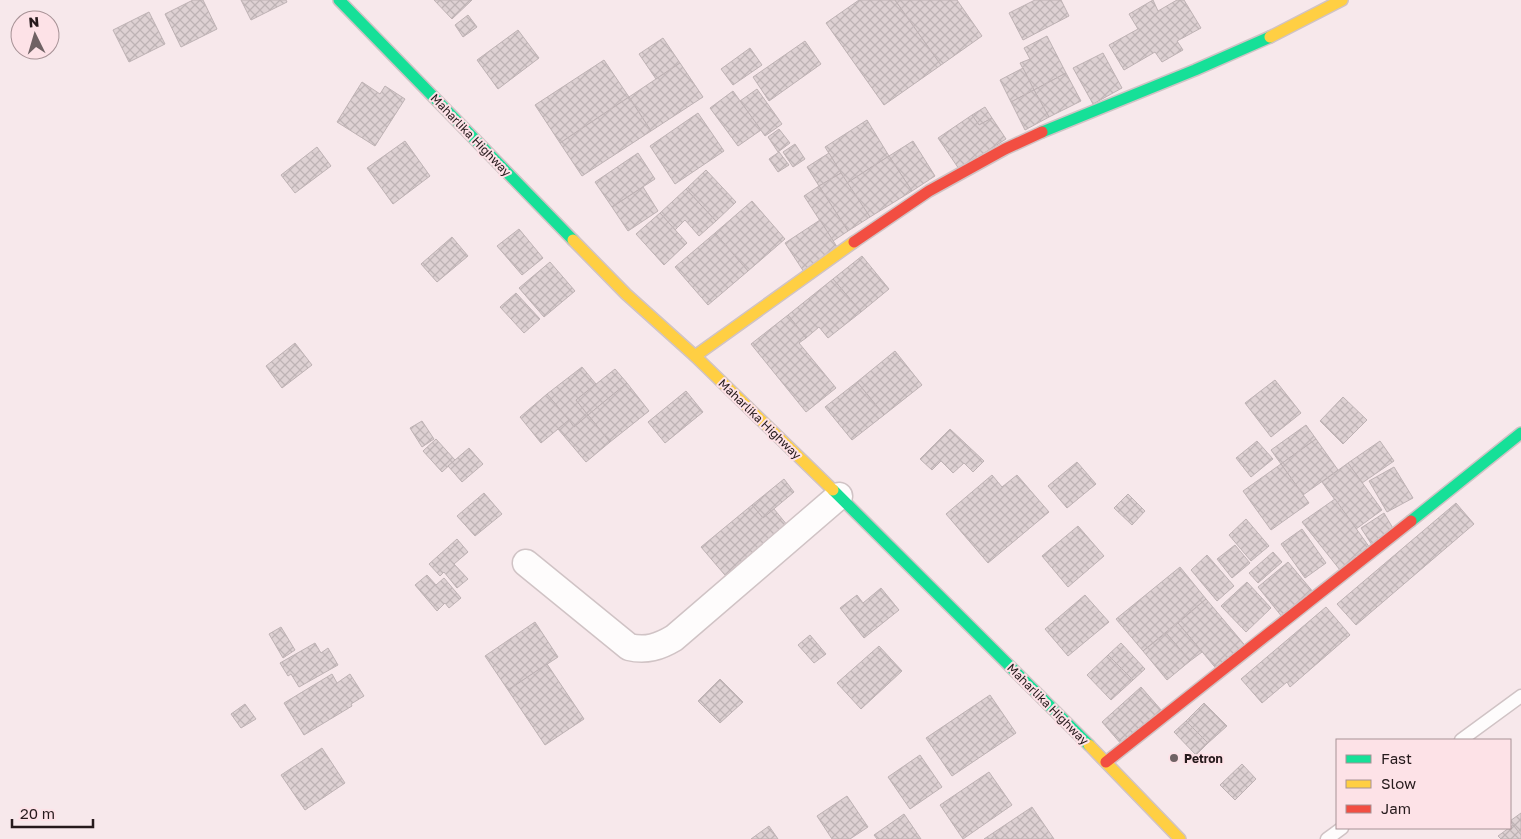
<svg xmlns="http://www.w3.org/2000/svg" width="1521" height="839" font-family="'Golos Text',sans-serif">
	<defs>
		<pattern id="building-cross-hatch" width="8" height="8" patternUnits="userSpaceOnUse" patternTransform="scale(1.25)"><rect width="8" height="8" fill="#ded1d3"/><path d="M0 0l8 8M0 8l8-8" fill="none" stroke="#beb3b5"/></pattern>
	</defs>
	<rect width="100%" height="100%" fill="#f7e8eb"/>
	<g fill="url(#building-cross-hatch)" stroke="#beb2b4">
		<polygon points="193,0 203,0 217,29 181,47 165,14"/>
		<polygon points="241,0 286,0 287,2 251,20"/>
		<polygon points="434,0 472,0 452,19"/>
		<polygon points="859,0 895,0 941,65 884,105 826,23"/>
		<polygon points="895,0 957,0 982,36 941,65"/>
		<polygon points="1035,0 1061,0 1069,16 1023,40 1009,13"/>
		<polygon points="1153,0 1158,11 1177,0 1184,0 1201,28 1177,41 1183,50 1162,62 1155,52 1124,70 1109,45 1138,29 1129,14"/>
		<polygon points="149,12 165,44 129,62 113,30"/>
		<polygon points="468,15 477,27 463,37 455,25"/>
		<polygon points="518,30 539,58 498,89 477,60"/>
		<polygon points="1047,36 1066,73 1034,90 1020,63 1030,59 1024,48"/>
		<polygon points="663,38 680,63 656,79 639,54"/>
		<polygon points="805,41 821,64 769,101 753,77"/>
		<polygon points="750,48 762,65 733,85 721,69"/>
		<polygon points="1103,53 1122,88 1093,104 1073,68"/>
		<polygon points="604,60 629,97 560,143 535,105"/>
		<polygon points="680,63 703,97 651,131 629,97"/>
		<polygon points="1023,68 1034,90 1011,102 1000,80"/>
		<polygon points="1066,73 1081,101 1049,117 1034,90"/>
		<polygon points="362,82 380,94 385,86 405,99 375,146 337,122"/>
		<polygon points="757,89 782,124 765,136 740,101"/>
		<polygon points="1034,90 1049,117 1025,130 1011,102"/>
		<polygon points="733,91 761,130 738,146 710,108"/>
		<polygon points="629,97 651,131 582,176 560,143"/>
		<polygon points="985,107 992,118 979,125 972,115"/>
		<polygon points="698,113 724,151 675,184 650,146"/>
		<polygon points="972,115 979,125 992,118 1006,139 959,169 938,138"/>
		<polygon points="867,120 889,156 847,183 825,147"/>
		<polygon points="779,129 790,143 778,152 768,137"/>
		<polygon points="405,141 430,176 393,204 367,168"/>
		<polygon points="913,141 935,176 912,191 889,156"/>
		<polygon points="795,144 805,159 793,167 783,152"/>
		<polygon points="317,147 331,166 295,193 281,175"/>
		<polygon points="779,152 789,165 778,172 769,159"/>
		<polygon points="638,153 655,179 612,207 595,182"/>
		<polygon points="829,153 841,173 819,186 807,167"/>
		<polygon points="889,156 912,191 870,217 847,183"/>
		<polygon points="706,170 736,202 716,221 686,189"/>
		<polygon points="841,173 870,217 848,231 819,186"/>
		<polygon points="819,186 848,231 833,241 804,196"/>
		<polygon points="643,187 658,211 628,231 612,207"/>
		<polygon points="686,189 716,221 699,236 685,220 675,230 660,213"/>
		<polygon points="752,201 785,239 748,271 715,233"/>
		<polygon points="660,213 687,243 664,265 636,234"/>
		<polygon points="820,220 839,250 804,272 785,243"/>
		<polygon points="519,229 543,258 522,275 497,246"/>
		<polygon points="715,233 748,271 708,305 675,267"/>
		<polygon points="452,237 468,256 437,282 421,264"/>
		<polygon points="862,256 889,289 861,312 833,279"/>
		<polygon points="550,262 575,291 544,317 519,288"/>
		<polygon points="833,279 861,312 828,338 819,327 806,338 788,315"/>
		<polygon points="516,293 540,319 524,333 500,307"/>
		<polygon points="788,315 806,338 799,343 836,388 806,412 751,344"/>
		<polygon points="295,343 312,365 282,388 266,366"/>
		<polygon points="895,351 922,385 884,415 857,382"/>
		<polygon points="582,367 596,384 576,400 588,415 574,427 547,394"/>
		<polygon points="615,369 627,383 588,415 576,400"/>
		<polygon points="1275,380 1301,413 1271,437 1245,403"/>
		<polygon points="857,382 884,415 852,440 825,407"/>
		<polygon points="627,383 649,411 610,442 588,415"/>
		<polygon points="686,391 703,412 665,443 648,422"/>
		<polygon points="547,394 569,420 541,443 520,417"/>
		<polygon points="1343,397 1367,420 1343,444 1320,421"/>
		<polygon points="588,415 610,442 586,462 558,429 569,420 574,427"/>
		<polygon points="422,421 434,439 422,447 410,428"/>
		<polygon points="1306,425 1316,439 1281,464 1271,450"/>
		<polygon points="950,429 984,461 973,472 964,463 953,473 941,461 932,470 920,459"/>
		<polygon points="436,439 455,460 442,472 423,451"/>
		<polygon points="1316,439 1338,470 1303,495 1281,464"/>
		<polygon points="1257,441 1273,459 1251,477 1236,458"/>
		<polygon points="1380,441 1394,461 1362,483 1348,463"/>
		<polygon points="469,448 483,464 462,482 448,466"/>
		<polygon points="1077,462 1096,484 1067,508 1048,486"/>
		<polygon points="1348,463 1382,510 1356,529 1322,482"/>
		<polygon points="1281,464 1309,503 1271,530 1243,491"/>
		<polygon points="1394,467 1413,498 1387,512 1369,481"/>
		<polygon points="992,475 1002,487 1017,475 1049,512 988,563 946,514"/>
		<polygon points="784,479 794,492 763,518 752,505"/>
		<polygon points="484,493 502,514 475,536 457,516"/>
		<polygon points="1128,494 1145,511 1132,525 1114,508"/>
		<polygon points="1335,499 1370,548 1340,570 1302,522"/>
		<polygon points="1456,503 1474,524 1356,625 1337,604"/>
		<polygon points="752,505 763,518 774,509 792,531 730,581 701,547"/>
		<polygon points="1384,513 1394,530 1372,545 1361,528"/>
		<polygon points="1246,519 1269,546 1251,561 1229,535"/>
		<polygon points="1078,526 1104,556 1068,587 1042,556"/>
		<polygon points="1302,529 1326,563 1305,578 1281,544"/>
		<polygon points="457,539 468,552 454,564 468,579 457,588 444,572 440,576 429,564"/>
		<polygon points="1235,545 1250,563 1232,578 1217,559"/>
		<polygon points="1273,552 1282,562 1258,583 1249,573"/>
		<polygon points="1207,555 1234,586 1217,601 1191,570"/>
		<polygon points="1288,562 1314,593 1283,618 1258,587"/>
		<polygon points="1180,567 1206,599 1143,651 1116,619"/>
		<polygon points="427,575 436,585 444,578 461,598 449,608 445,603 437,611 415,585"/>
		<polygon points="1247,582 1271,608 1246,632 1221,606"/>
		<polygon points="881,588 899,610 864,638 840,608 857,595 863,603"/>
		<polygon points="1085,595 1109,622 1068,656 1045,629"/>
		<polygon points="1206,599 1248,649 1219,672 1178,623"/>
		<polygon points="1326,607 1350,635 1290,687 1287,682 1262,703 1241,679"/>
		<polygon points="535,622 558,657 508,690 485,656"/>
		<polygon points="1178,623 1202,652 1190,661 1166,633"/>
		<polygon points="281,627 295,650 283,658 269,634"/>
		<polygon points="1166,633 1190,661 1167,680 1143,651"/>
		<polygon points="810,635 826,654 814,663 798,645"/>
		<polygon points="315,643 321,653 328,648 338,665 299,687 291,674 288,676 280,663"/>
		<polygon points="1121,643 1145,669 1133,680 1108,655"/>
		<polygon points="879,646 902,671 861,709 837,683"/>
		<polygon points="1108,655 1133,680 1111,700 1087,675"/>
		<polygon points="547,664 584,719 545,745 508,690"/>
		<polygon points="332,674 337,683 350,674 364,696 351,704 352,706 304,735 284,703"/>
		<polygon points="720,679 743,702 720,723 698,701"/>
		<polygon points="1141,687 1162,711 1122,745 1102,722"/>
		<polygon points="990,695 1016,733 952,776 926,738"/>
		<polygon points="1204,703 1227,726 1208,743 1186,721"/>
		<polygon points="245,704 256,719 241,728 231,714"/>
		<polygon points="1186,721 1208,743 1196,755 1174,732"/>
		<polygon points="322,748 345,783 305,810 281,775"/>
		<polygon points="920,755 942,787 910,809 888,777"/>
		<polygon points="1242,764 1256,779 1235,800 1220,785"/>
		<polygon points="989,772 1012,805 963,839 940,805"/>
		<polygon points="847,796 868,827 850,839 832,839 817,816"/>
		<polygon points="1032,807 1054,839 997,839 993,833"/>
		<polygon points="1521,813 1521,835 1510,821"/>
		<polygon points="904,814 921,839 877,839 874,835"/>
		<polygon points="1513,825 1521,835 1521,839 1501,839 1498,836"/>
		<polygon points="769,826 778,839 751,839"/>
		<polygon points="993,833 997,839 984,839"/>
	</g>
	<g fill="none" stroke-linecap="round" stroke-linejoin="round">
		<defs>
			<g id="lane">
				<polyline points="1461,740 1521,696"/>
				<polyline points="1327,839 1342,828"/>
			</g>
			<path id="street" d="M 526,563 L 629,647 C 646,651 659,647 674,638 L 839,496"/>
			<g id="fast">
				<polyline points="339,0 573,240"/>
				<polyline points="1042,132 1195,70 1270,37"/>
				<polyline points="833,490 1089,745"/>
				<polyline points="1411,521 1521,433"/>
			</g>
			<g id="slow">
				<polyline points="1270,37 1342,0"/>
				<polyline points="573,240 626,294 695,356 833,490"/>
				<polyline points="695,356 854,242"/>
				<polyline points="1089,745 1180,839"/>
			</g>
			<g id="jam">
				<polyline points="854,242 929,191 1005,149 1042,132"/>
				<polyline points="1106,762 1411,521"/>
			</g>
		</defs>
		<use href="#lane" stroke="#d0c3c5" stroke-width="15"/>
		<use href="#street" stroke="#d0c3c5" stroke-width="29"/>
		<use href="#fast" stroke="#d0c3c5" stroke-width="14"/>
		<use href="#slow" stroke="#d0c3c5" stroke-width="14"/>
		<use href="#jam" stroke="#d0c3c5" stroke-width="14"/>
		<use href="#lane" stroke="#fefcfc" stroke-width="12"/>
		<use href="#street" stroke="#fefcfc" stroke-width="26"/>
		<use href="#fast" stroke="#16e098" stroke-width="11"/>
		<use href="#slow" stroke="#ffcf43" stroke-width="11"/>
		<use href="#jam" stroke="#f24e42" stroke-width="11"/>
	</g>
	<circle fill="#6f6264" stroke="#fde2e7" stroke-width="2" cx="1174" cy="758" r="5"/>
	<g text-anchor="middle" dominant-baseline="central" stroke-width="4" stroke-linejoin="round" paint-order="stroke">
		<g font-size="12" fill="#261a1c" stroke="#fde2e7">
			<text transform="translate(471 135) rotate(46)">Maharlika Highway</text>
			<text transform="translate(760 419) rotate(44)">Maharlika Highway</text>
			<text transform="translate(1048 704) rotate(45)">Maharlika Highway</text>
		</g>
		<g font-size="12" font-weight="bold" fill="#261a1c" stroke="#fde2e7" text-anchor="start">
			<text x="1184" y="758">Petron</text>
		</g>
	</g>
	<rect x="1336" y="739" width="175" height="90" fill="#fde2e7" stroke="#a79296"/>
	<rect x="1346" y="755" width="25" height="8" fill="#16e098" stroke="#a79296"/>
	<text x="1381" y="764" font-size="15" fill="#261a1c">Fast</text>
	<rect x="1346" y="780" width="25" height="8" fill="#ffcf43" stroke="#a79296"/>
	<text x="1381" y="789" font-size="15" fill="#261a1c">Slow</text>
	<rect x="1346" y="805" width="25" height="8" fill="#f24e42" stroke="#a79296"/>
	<text x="1381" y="814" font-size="15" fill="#261a1c">Jam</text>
	<g transform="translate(35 35) rotate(355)"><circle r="24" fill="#fde2e7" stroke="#a79296"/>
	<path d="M0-4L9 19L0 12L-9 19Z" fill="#6f6264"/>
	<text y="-8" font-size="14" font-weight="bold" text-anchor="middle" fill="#261a1c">N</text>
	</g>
	<path d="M12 819v8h81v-8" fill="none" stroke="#261a1c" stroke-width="2.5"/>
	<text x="20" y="819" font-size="15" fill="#261a1c" stroke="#fde2e7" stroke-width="4" paint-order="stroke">20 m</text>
</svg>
